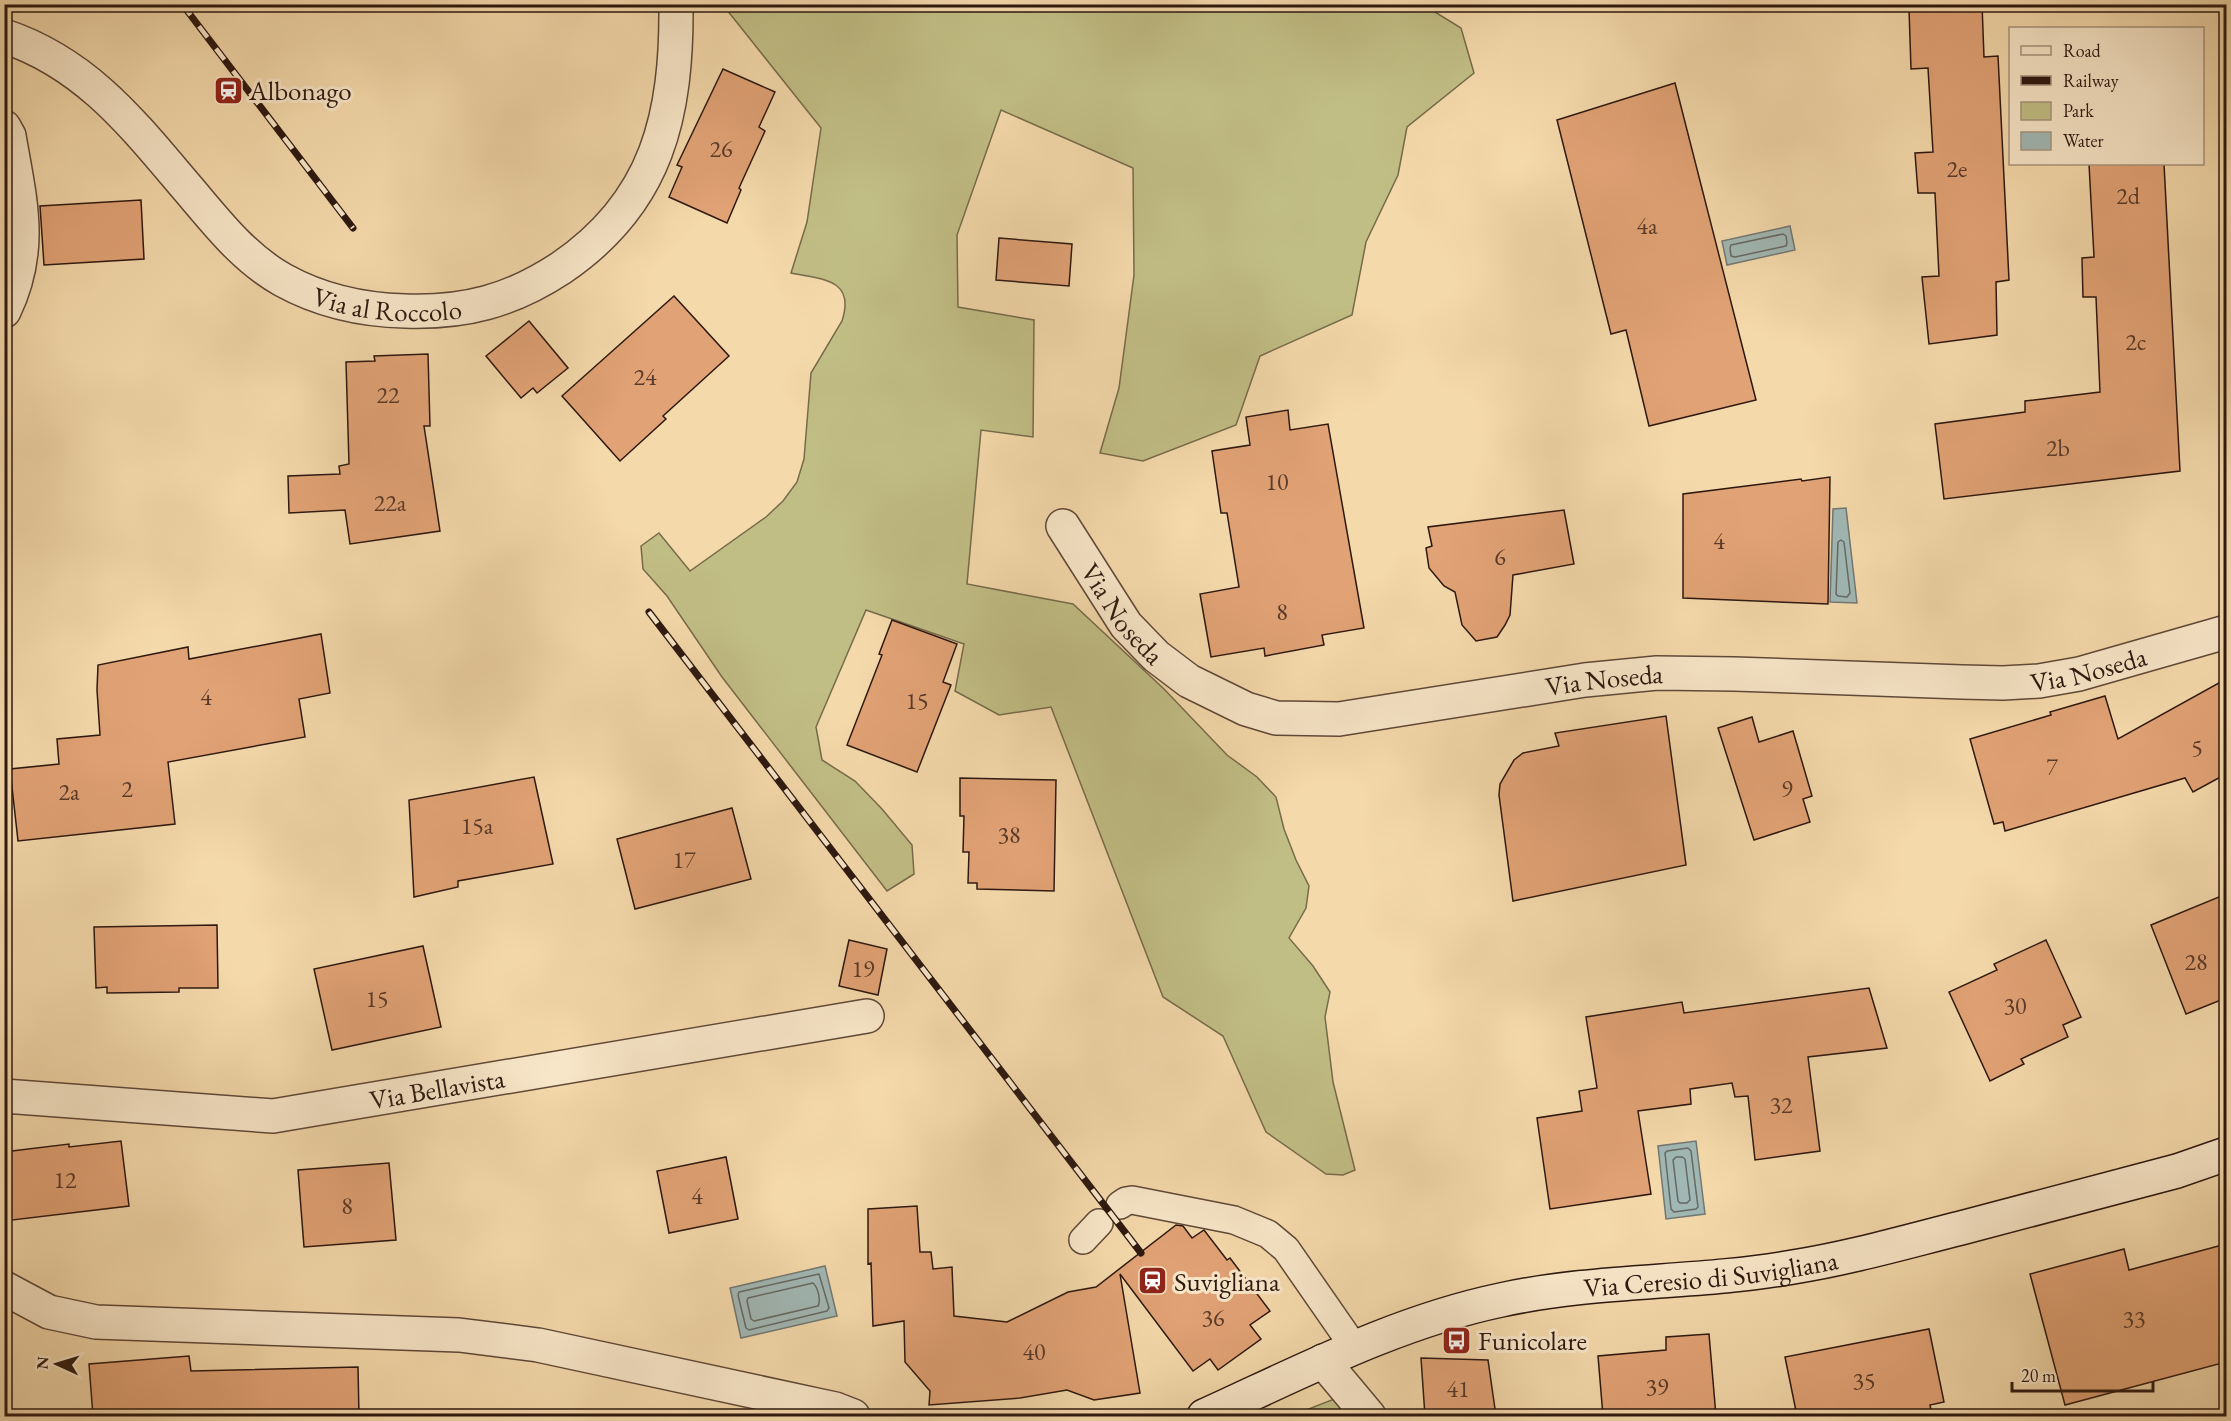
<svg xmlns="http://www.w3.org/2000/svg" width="2231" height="1421" font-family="'EB Garamond',serif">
	<rect width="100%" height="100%" fill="#f4d9ab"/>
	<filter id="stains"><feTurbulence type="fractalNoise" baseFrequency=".00333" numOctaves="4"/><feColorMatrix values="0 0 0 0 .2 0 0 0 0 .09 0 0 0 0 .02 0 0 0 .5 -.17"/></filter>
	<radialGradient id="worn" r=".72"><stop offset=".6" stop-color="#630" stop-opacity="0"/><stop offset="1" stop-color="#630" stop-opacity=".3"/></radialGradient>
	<g fill="#c1be85" stroke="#776b4a" stroke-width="1.5">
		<path d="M 1422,4 L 1461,28 L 1474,73 L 1407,127 L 1398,175 L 1366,242 L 1352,315 L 1260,356 L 1236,425 L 1143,461 L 1100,453 L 1119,388 L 1134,275 L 1133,168 L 1001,110 L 957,235 L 958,307 L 1034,320 L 1033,437 L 981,430 L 967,584 L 1073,604 L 1164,689 L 1227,755 L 1257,777 L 1276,797 L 1284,829 L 1296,860 L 1309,886 L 1306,908 L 1289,938 L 1313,966 L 1330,992 L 1325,1017 L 1333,1082 L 1355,1170 L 1343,1175 L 1326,1174 L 1266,1132 L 1223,1036 L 1163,997 L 1051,707 L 999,715 L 955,691 L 964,644 L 866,610 L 816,727 L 822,760 L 855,781 L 882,809 L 912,845 L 914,874 L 887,891 L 722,677 L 667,596 L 643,569 L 641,546 L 659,533 L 690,571 L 766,517 L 783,501 L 797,482 L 804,459 L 811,373 L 842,321 C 856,278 820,279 791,273 L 807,222 L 821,128 L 723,5 Z"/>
		<polygon points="1334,1399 1352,1416 1291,1416"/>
	</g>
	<g fill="#a0b7b4" stroke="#727772" stroke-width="1.5">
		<polygon points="1790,226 1795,250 1727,265 1722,241"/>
		<polygon points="1846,508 1857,603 1830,602 1833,509"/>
		<polygon points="1696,1141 1705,1214 1666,1219 1658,1146"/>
		<polygon points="825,1266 837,1316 741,1338 730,1288"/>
	</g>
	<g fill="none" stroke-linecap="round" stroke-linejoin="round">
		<g stroke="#666862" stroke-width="1.5">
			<polygon points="1783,234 1786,236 1787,243 1786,246 1735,257 1731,256 1730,248 1731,245"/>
			<polygon points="1841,540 1844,542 1850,593 1847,597 1838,596 1836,594 1838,542"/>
			<polygon points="1688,1148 1691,1151 1698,1207 1696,1209 1674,1212 1671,1209 1665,1153 1667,1151"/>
			<polygon points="1676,1157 1682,1157 1685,1159 1690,1200 1687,1203 1680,1203 1678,1201 1673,1160"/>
			<polygon points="819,1274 829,1308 827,1311 749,1330 746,1328 738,1295 739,1292"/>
			<path d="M 813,1283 C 818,1287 821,1301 818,1306 L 754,1321 L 751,1319 L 747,1301 L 748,1298 Z"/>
		</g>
	</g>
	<g fill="#e1a275" stroke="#2d1810" stroke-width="1.5">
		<polygon points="1962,4 1982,4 1984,57 1998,56 2009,280 1996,282 1997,335 1929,344 1922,277 1939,276 1935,193 1918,193 1915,153 1933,152 1928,68 1911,69 1909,9"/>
		<polygon points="723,69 775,92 759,127 765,131 739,188 741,190 727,223 669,197 682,167 677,165"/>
		<polygon points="1675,83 1756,400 1649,426 1626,330 1611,334 1557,120"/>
		<polygon points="2089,164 2164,164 2180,471 1944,499 1935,424 2025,412 2025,401 2100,392 2096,297 2083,297 2082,258 2094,257"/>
		<polygon points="141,200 144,259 44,265 40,206"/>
		<polygon points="999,238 1072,244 1069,286 996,280"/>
		<polygon points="674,296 729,356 663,416 666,419 620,461 562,396"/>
		<polygon points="529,321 568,368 537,393 533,388 521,398 486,356"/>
		<polygon points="428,354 430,426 424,426 440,531 350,544 345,510 289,513 288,476 340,474 339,466 349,464 346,362 375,361 374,356"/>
		<polygon points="1288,410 1290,430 1328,424 1364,628 1322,635 1324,645 1265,656 1264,648 1211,657 1200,594 1239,587 1227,513 1221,513 1212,451 1250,445 1246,417"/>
		<polygon points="1830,477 1828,604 1683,598 1683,494 1801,479 1802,481"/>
		<polygon points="1564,510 1574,564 1513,575 1510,615 1505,625 1497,637 1476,641 1462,625 1455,592 1444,586 1429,568 1426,548 1432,546 1428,527"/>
		<polygon points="892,620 957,644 943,682 951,685 917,772 847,745 882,655 879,654"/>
		<polygon points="321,634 330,693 299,699 305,737 168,762 175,824 18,841 10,769 59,764 57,739 100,735 97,690 98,665 188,647 189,659"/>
		<polygon points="2226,679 2226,774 2193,792 2185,778 2005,831 2003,822 1994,824 1970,739 2051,715 2050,712 2105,696 2118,739"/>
		<polygon points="1666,716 1686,865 1513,901 1499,795 1500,784 1514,760 1523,753 1559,746 1555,733"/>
		<polygon points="1752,717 1759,742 1793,731 1812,796 1803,799 1810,822 1754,840 1718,728"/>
		<polygon points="534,777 553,864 458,881 458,887 414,897 409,800"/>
		<polygon points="960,778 1056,780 1054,891 977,889 977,883 968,883 969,852 963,852 964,816 960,816"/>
		<polygon points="732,808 751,879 635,909 617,839"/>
		<polygon points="2226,894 2226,998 2186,1014 2151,925"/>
		<polygon points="217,925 218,988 179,988 179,992 107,993 107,987 96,988 94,927"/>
		<polygon points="849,940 887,949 878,995 839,986"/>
		<polygon points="2046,940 2081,1017 2063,1025 2068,1037 2021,1059 2024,1064 1990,1081 1949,992 1997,970 1994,964"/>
		<polygon points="423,946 441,1027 332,1050 314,969"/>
		<polygon points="1869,988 1887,1048 1808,1057 1820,1151 1755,1160 1748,1096 1735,1097 1732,1083 1690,1089 1691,1104 1638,1111 1651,1194 1550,1209 1537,1118 1582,1111 1579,1091 1597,1088 1586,1017 1682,1002 1684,1013"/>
		<polygon points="121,1141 129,1206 4,1221 4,1152 69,1144 69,1147"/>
		<polygon points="726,1157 738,1219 669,1233 657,1171"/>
		<polygon points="389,1163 396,1240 304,1247 298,1170"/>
		<polygon points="917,1206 920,1252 931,1252 933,1269 952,1267 954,1316 1007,1322 1068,1292 1096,1287 1176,1225 1183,1226 1192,1238 1204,1230 1227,1260 1230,1258 1270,1311 1250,1325 1261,1339 1218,1370 1210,1359 1193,1371 1120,1274 1140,1393 1094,1400 1067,1390 1020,1398 929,1405 930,1391 905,1362 904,1321 873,1326 871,1263 868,1264 868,1209"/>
		<polygon points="2226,1244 2226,1362 2065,1405 2030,1274 2124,1249 2129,1270"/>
		<polygon points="1929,1329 1944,1402 1930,1405 1932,1416 1797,1416 1785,1357"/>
		<polygon points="1709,1334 1716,1416 1603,1416 1598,1356 1666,1350 1666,1337"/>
		<polygon points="189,1356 191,1371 358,1367 359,1416 93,1416 89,1364"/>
		<polygon points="1421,1358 1488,1360 1496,1416 1425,1416"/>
	</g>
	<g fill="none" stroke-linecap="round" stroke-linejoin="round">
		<defs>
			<g id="service">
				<polyline points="1120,1205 1126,1201 1132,1200 1234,1220 1268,1234 1286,1249 1354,1347"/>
				<polyline points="1083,1240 1099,1223"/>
			</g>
			<g id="minor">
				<path id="s1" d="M 4,36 C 91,65 138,131 195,197 C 221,228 247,260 283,280 C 321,301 362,310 405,311 C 465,313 511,301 561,268 C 658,202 677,115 676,4"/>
				<path d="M 4,127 L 9,136 C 20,200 34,249 4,311"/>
				<path id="s2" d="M 1063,526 L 1126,625 L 1156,656 L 1189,681 L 1246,709 L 1276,718 L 1339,719 L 1585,680 L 1657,673 L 1734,674 L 1962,682 L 2003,683 L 2039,681 L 2079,674 L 2226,632"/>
				<path id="s3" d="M 4,1096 L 273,1116 L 867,1016"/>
				<polyline points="4,1288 49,1312 96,1322 459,1335 538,1345 835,1409 853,1416"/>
				<polyline points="1323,1361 1369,1416"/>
			</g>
			<g id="secondary">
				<path id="s4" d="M 1204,1416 C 1301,1372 1396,1322 1501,1300 C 1597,1279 1696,1284 1793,1267 C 1850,1258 1905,1242 1961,1228 C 2033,1209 2105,1190 2177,1171 L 2226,1154"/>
			</g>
		</defs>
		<use href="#service" stroke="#5f4837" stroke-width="30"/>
		<use href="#minor" stroke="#5f4837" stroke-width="36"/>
		<use href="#secondary" stroke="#2d1810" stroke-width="36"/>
		<use href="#service" stroke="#f8e6c8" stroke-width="27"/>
		<use href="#minor" stroke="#f8e6c8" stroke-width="33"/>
		<use href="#secondary" stroke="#f8e6c8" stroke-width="33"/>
		<defs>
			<g id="rail">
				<polyline points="182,4 353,228"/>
				<polyline points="649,612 1141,1253"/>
			</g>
		</defs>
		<use href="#rail" stroke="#2d1810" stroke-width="7"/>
		<use href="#rail" stroke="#f8e6c8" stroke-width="4.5" stroke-dasharray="14" stroke-linecap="butt"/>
	</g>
	<defs>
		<symbol id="station-square" viewBox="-11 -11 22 22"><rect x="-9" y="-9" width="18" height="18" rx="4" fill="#8f2418" stroke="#f8e6c8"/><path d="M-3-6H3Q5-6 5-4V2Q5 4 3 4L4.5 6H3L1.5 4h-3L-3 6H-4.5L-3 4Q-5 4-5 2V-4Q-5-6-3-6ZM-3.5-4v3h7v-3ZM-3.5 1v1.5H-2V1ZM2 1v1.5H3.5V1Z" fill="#fff"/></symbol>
		<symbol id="bus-square" viewBox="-11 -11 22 22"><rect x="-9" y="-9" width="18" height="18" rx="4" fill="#8f2418" stroke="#f8e6c8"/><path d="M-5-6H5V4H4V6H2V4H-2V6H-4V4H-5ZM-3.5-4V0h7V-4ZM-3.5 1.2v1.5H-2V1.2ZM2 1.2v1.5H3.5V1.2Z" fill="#fff"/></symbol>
	</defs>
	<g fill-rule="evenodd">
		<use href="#station-square" x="212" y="74" width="33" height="33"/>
		<use href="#station-square" x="1136" y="1264" width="33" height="33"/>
		<use href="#bus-square" x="1440" y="1324" width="33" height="33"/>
	</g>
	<g text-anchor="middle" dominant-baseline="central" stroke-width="6" stroke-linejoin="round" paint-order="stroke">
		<g font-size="24" fill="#5a3a29">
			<text x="721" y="148">26</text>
			<text x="1957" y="168">2e</text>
			<text x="2128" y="195">2d</text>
			<text x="1647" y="225">4a</text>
			<text x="2136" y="341">2c</text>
			<text x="645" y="376">24</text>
			<text x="388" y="394">22</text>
			<text x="2058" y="447">2b</text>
			<text x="1277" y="481">10</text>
			<text x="390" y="502">22a</text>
			<text x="1719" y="540">4</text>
			<text x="1500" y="556">6</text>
			<text x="1282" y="611">8</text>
			<text x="206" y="696">4</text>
			<text x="917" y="700">15</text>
			<text x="2197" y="747">5</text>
			<text x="2052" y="766">7</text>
			<text x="127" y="788">2</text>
			<text x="1787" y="788">9</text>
			<text x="69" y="791">2a</text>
			<text x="477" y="825">15a</text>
			<text x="1009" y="834">38</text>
			<text x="684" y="859">17</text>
			<text x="2196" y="961">28</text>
			<text x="863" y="968">19</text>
			<text x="377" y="998">15</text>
			<text x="2015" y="1005">30</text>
			<text x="1781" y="1104">32</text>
			<text x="65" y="1179">12</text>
			<text x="697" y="1195">4</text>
			<text x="347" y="1205">8</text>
			<text x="1213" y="1317">36</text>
			<text x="2134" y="1318">33</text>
			<text x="1034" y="1351">40</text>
			<text x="1864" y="1380">35</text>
			<text x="1657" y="1386">39</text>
			<text x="1458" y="1388">41</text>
		</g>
		<g font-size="27" fill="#2d1810" stroke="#f8e6c8" text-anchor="start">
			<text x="249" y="90">Albonago</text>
			<text x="1174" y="1281">Suvigliana</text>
			<text x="1478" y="1340">Funicolare</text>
		</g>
		<g font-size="27" fill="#2d1810" stroke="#f8e6c8">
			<text stroke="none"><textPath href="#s1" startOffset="484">Via al Roccolo</textPath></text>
			<text stroke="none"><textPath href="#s2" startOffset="106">Via Noseda</textPath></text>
			<text stroke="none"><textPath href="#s2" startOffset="1114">Via Noseda</textPath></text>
			<text stroke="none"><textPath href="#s2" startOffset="628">Via Noseda</textPath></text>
			<text stroke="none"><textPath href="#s3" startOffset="436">Via Bellavista</textPath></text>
			<text stroke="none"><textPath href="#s4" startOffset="531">Via Ceresio di Suvigliana</textPath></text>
		</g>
	</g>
	<rect width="2231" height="1421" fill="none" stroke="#f4d9ab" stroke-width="24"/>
	<rect x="6" y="6" width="2219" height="1409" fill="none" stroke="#2d1810" stroke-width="3"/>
	<rect x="12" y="12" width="2207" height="1397" fill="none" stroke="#2d1810" stroke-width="1.5"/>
	<rect x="2009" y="27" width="195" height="138" fill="#f8e6c8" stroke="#a7947e" stroke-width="1.5"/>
	<rect x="2021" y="46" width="30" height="9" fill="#f8e6c8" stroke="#a7947e" stroke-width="1.5"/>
	<text x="2063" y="57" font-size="18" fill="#2d1810">Road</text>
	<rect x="2021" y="76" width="30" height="9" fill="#2d1810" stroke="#a7947e" stroke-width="1.5"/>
	<text x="2063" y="87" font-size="18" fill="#2d1810">Railway</text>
	<rect x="2021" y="102" width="30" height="18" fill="#c1be85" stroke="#a7947e" stroke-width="1.5"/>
	<text x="2063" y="117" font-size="18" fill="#2d1810">Park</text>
	<rect x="2021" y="132" width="30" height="18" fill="#a0b7b4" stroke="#a7947e" stroke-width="1.5"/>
	<text x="2063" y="147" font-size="18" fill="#2d1810">Water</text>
	<g transform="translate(57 1364) rotate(274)" stroke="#f8e6c8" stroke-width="4.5" paint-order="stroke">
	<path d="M0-4.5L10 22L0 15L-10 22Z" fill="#2d1810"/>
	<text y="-9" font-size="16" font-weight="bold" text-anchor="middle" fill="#2d1810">N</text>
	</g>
	<path d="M2012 1382v9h141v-9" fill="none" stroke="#2d1810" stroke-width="3"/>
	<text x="2021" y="1382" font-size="18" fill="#2d1810" stroke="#f8e6c8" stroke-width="4.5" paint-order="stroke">20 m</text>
	<rect width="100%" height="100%" filter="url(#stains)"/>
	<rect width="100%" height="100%" fill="url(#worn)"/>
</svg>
